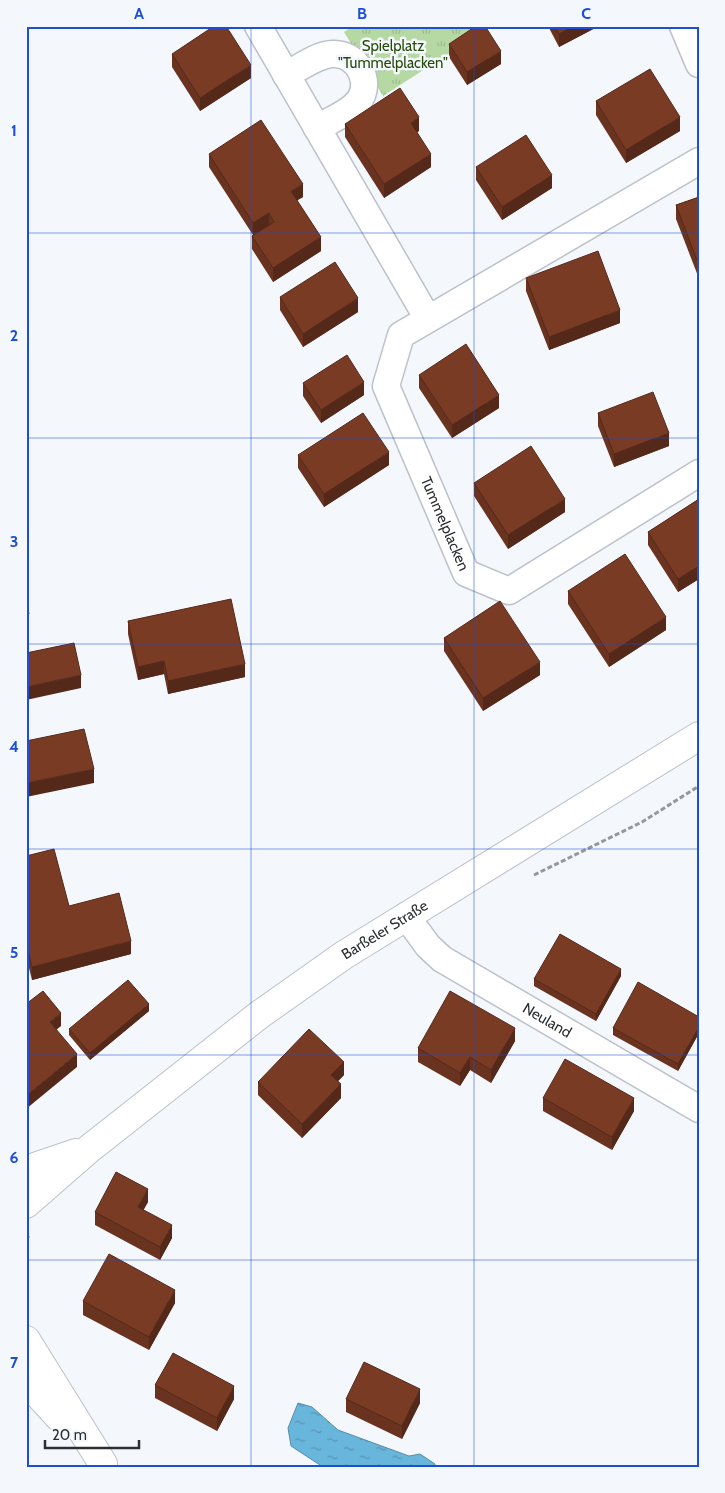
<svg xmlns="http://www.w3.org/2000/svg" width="725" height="1493" font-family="Cabin,sans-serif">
	<defs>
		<pattern id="park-tufts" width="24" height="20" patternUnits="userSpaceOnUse" patternTransform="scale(1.25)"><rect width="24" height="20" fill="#b6d9a4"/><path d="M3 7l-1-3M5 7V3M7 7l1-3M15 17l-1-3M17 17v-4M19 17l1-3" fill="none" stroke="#9dbb8e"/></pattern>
		<pattern id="water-ripples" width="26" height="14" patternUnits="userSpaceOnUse" patternTransform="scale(1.25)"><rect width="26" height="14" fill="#69b6dc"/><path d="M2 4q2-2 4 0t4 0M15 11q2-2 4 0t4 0" fill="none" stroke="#5794b3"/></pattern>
	</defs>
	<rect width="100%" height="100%" fill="#f4f8fd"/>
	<polygon fill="url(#park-tufts)" points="353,26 477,26 481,33 383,96 344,32"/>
	<polygon fill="url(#water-ripples)" stroke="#578da9" points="298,1403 312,1407 338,1430 409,1456 420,1454 435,1464 435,1467 323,1467 291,1446 288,1428"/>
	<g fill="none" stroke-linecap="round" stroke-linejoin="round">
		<defs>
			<g id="minor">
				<polyline points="258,26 428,319"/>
				<polyline points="683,26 699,64"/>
				<path d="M 286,75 C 300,68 316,55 332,54 C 359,52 376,87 354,106 C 344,115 329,121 317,128"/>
				<path id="s1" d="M 699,161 L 401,335 L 386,386 L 466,573 L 509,591 L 699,473"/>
				<path id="s2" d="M 406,916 L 428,946 L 442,959 L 699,1109"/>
			</g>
			<g id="secondary">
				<polyline points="26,1170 76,1153"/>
				<path id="s3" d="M 26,1204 L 89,1149 L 259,1015 L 344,955 L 699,736"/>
				<polyline points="26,1340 103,1464"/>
				<polyline points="26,1381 59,1417"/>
			</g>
		</defs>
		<use href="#minor" stroke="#bcc1ca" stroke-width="29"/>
		<use href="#secondary" stroke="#bcc1ca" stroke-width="30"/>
		<g stroke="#94979b" stroke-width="3" stroke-dasharray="5 2.5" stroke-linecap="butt">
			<polyline points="534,875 642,822 699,786"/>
			<polyline points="26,1240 30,1234"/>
		</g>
		<use href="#minor" stroke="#fff" stroke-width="26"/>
		<use href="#secondary" stroke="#fff" stroke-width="28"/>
	</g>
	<g fill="#693320">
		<polygon points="548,26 599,26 559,47"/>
		<polygon points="449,44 501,64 467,85 449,57"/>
		<polygon points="172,54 251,78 200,111 172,67"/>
		<polygon points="596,101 680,131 626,163 596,115"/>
		<polygon points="345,124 419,131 417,132 431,167 384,198 345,137"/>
		<polygon points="209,154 303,197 297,200 321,251 273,282 252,249 252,236 253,235 209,167"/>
		<polygon points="476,167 552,188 502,220 476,180"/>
		<polygon points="699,197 699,276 698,276 676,219 676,205"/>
		<polygon points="526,278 620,323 549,350 526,291"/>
		<polygon points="280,297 358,312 303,347 280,310"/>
		<polygon points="419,375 499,408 452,438 419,388"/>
		<polygon points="303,383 364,395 321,423 303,396"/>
		<polygon points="598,413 669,446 614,467 598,426"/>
		<polygon points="298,455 389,465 324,507 298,468"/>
		<polygon points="474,483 565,512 508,549 474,496"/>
		<polygon points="699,499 699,579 678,592 648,545 648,532"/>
		<polygon points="568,591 666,630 609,667 568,604"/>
		<polygon points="128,621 245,677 168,694 164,674 138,680 128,634"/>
		<polygon points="444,638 540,675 483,711 444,651"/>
		<polygon points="26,856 69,906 131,954 32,980 26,956"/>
		<polygon points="621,976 596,1021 534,986 534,979"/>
		<polygon points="149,1011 90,1060 69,1035 69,1029"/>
		<polygon points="699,1017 699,1033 678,1071 613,1035 613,1028"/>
		<polygon points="515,1041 491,1083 470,1070 460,1086 418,1062 418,1048"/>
		<polygon points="344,1075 338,1081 341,1098 302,1138 258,1095 258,1082"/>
		<polygon points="543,1098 634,1111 612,1150 543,1111"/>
		<polygon points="148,1202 143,1210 172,1238 160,1260 95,1225 95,1212"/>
		<polygon points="83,1301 175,1303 149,1350 83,1315"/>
		<polygon points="155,1385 234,1399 217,1431 155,1398"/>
		<polygon points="346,1399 420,1403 402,1439 346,1412"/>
	</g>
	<g fill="#55291a">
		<polygon points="574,26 599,26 559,47 559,34"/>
		<polygon points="501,51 501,64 467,85 467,72"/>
		<polygon points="251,65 251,78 200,111 200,98"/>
		<polygon points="419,117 419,131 411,136 411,123"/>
		<polygon points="680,117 680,131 626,163 626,150"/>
		<polygon points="431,154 431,167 384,198 384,184"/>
		<polygon points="552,175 552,188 502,220 502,207"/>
		<polygon points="303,184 303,197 291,204 291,191"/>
		<polygon points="269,213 269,226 253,236 253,223"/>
		<polygon points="321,237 321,251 273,282 273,268"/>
		<polygon points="358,298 358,312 303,347 303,334"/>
		<polygon points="620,310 620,323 549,350 549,337"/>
		<polygon points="364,382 364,395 321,423 321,410"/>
		<polygon points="499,395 499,408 452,438 452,425"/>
		<polygon points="669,433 669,446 614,467 614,454"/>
		<polygon points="389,452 389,465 324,507 324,494"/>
		<polygon points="565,499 565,512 508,549 508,535"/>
		<polygon points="699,566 699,579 678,592 678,579"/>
		<polygon points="26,614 29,614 29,627 26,628"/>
		<polygon points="666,617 666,630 609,667 609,654"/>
		<polygon points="164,661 164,674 138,680 138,667"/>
		<polygon points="540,662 540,675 483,711 483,698"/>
		<polygon points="245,664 245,677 168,694 168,681"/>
		<polygon points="81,675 81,688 26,700 26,687"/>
		<polygon points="94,769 94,783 26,797 26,783"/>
		<polygon points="131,941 131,954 32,980 32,967"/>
		<polygon points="621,969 621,976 596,1021 596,1014"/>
		<polygon points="149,1004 149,1011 90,1060 90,1053"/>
		<polygon points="61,1013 61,1026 50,1035 50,1022"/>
		<polygon points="699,1027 699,1033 678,1071 678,1064"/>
		<polygon points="515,1028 515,1041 491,1083 491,1070"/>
		<polygon points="77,1054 77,1067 26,1109 26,1096"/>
		<polygon points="470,1057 470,1070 460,1086 460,1073"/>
		<polygon points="344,1062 344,1075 331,1088 331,1075"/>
		<polygon points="341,1084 341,1098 302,1138 302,1124"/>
		<polygon points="634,1098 634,1111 612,1150 612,1137"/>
		<polygon points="148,1189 148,1202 138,1220 138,1207"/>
		<polygon points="172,1225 172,1238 160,1260 160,1247"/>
		<polygon points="175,1290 175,1303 149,1350 149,1337"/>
		<polygon points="234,1386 234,1399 217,1431 217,1418"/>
		<polygon points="420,1389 420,1403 402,1439 402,1426"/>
	</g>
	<g fill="#7a3b25" stroke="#55291a">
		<polygon points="214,26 226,26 251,65 200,98 172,54"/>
		<polygon points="476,26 485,26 501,51 467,72 449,44"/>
		<polygon points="555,26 574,26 559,34"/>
		<polygon points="650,69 680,117 626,150 596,101"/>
		<polygon points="400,88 419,117 411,123 431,154 384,184 345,124"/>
		<polygon points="261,120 303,184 291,191 321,237 273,268 252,236 274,222 269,213 253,223 209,154"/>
		<polygon points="526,135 552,175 502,207 476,167"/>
		<polygon points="699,197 699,263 698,263 676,205"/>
		<polygon points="598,251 620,310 549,337 526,278"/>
		<polygon points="335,262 358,298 303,334 280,297"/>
		<polygon points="466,344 499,395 452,425 419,375"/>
		<polygon points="347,355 364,382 321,410 303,383"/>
		<polygon points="653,392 669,433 614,454 598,413"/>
		<polygon points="363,413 389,452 324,494 298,455"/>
		<polygon points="531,446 565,499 508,535 474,483"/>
		<polygon points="699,499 699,566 678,579 648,532"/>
		<polygon points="625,554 666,617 609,654 568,591"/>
		<polygon points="231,599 245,664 168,681 164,661 138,667 128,621"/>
		<polygon points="26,601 29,614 26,614"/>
		<polygon points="500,601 540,662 483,698 444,638"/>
		<polygon points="74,643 81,675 26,687 26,653"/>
		<polygon points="84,729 94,769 26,783 26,741"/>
		<polygon points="54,849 69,906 119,893 131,941 32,967 26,943 26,856"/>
		<polygon points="560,934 621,969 596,1014 534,979"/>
		<polygon points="128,980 149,1004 90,1053 69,1029"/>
		<polygon points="638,982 699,1017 699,1027 678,1064 613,1028"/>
		<polygon points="43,991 61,1013 50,1022 77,1054 26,1096 26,1004"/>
		<polygon points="450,991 515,1028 491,1070 470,1057 460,1073 418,1048"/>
		<polygon points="309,1029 344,1062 331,1075 341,1084 302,1124 258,1082"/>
		<polygon points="565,1059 634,1098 612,1137 543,1098"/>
		<polygon points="116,1172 148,1189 138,1207 172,1225 160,1247 95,1212"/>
		<polygon points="109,1254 175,1290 149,1337 83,1301"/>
		<polygon points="173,1353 234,1386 217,1418 155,1385"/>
		<polygon points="364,1362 420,1389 402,1426 346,1399"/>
	</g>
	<path fill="none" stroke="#1d4ed8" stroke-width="1" stroke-opacity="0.55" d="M 251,26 L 251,1467M 474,26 L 474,1467M 26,233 L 699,233M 26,438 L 699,438M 26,644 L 699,644M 26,849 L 699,849M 26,1055 L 699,1055M 26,1260 L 699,1260"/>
	<g text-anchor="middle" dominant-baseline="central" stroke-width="5" stroke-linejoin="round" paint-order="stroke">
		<g font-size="15" fill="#264a09" stroke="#f4f8fd">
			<text x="393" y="46">Spielplatz<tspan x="393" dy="17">"Tummelplacken"</tspan></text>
		</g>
		<g font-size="15" fill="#2c2e31" stroke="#f4f8fd">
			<text stroke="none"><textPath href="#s1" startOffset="548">Tummelplacken</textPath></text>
			<text stroke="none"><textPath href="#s3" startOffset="452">Barßeler Straße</textPath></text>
			<text stroke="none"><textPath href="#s2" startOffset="178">Neuland</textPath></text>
		</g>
	</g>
	<rect width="725" height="1493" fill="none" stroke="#f4f8fd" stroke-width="55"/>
	<path d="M45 1440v8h94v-8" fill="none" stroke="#2c2e31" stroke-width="2.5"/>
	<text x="52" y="1440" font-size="15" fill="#2c2e31" stroke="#f4f8fd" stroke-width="4" paint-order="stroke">20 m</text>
	<rect x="28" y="28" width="670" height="1438" fill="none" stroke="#1d4ed8" stroke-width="2"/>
	<g font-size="16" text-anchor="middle" font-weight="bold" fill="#1d4ed8">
		<text x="139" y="19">A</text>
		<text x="362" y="19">B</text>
		<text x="586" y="19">C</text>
		<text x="14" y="136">1</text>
		<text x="14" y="341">2</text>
		<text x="14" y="547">3</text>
		<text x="14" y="752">4</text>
		<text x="14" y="958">5</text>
		<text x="14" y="1163">6</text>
		<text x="14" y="1368">7</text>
	</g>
</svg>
